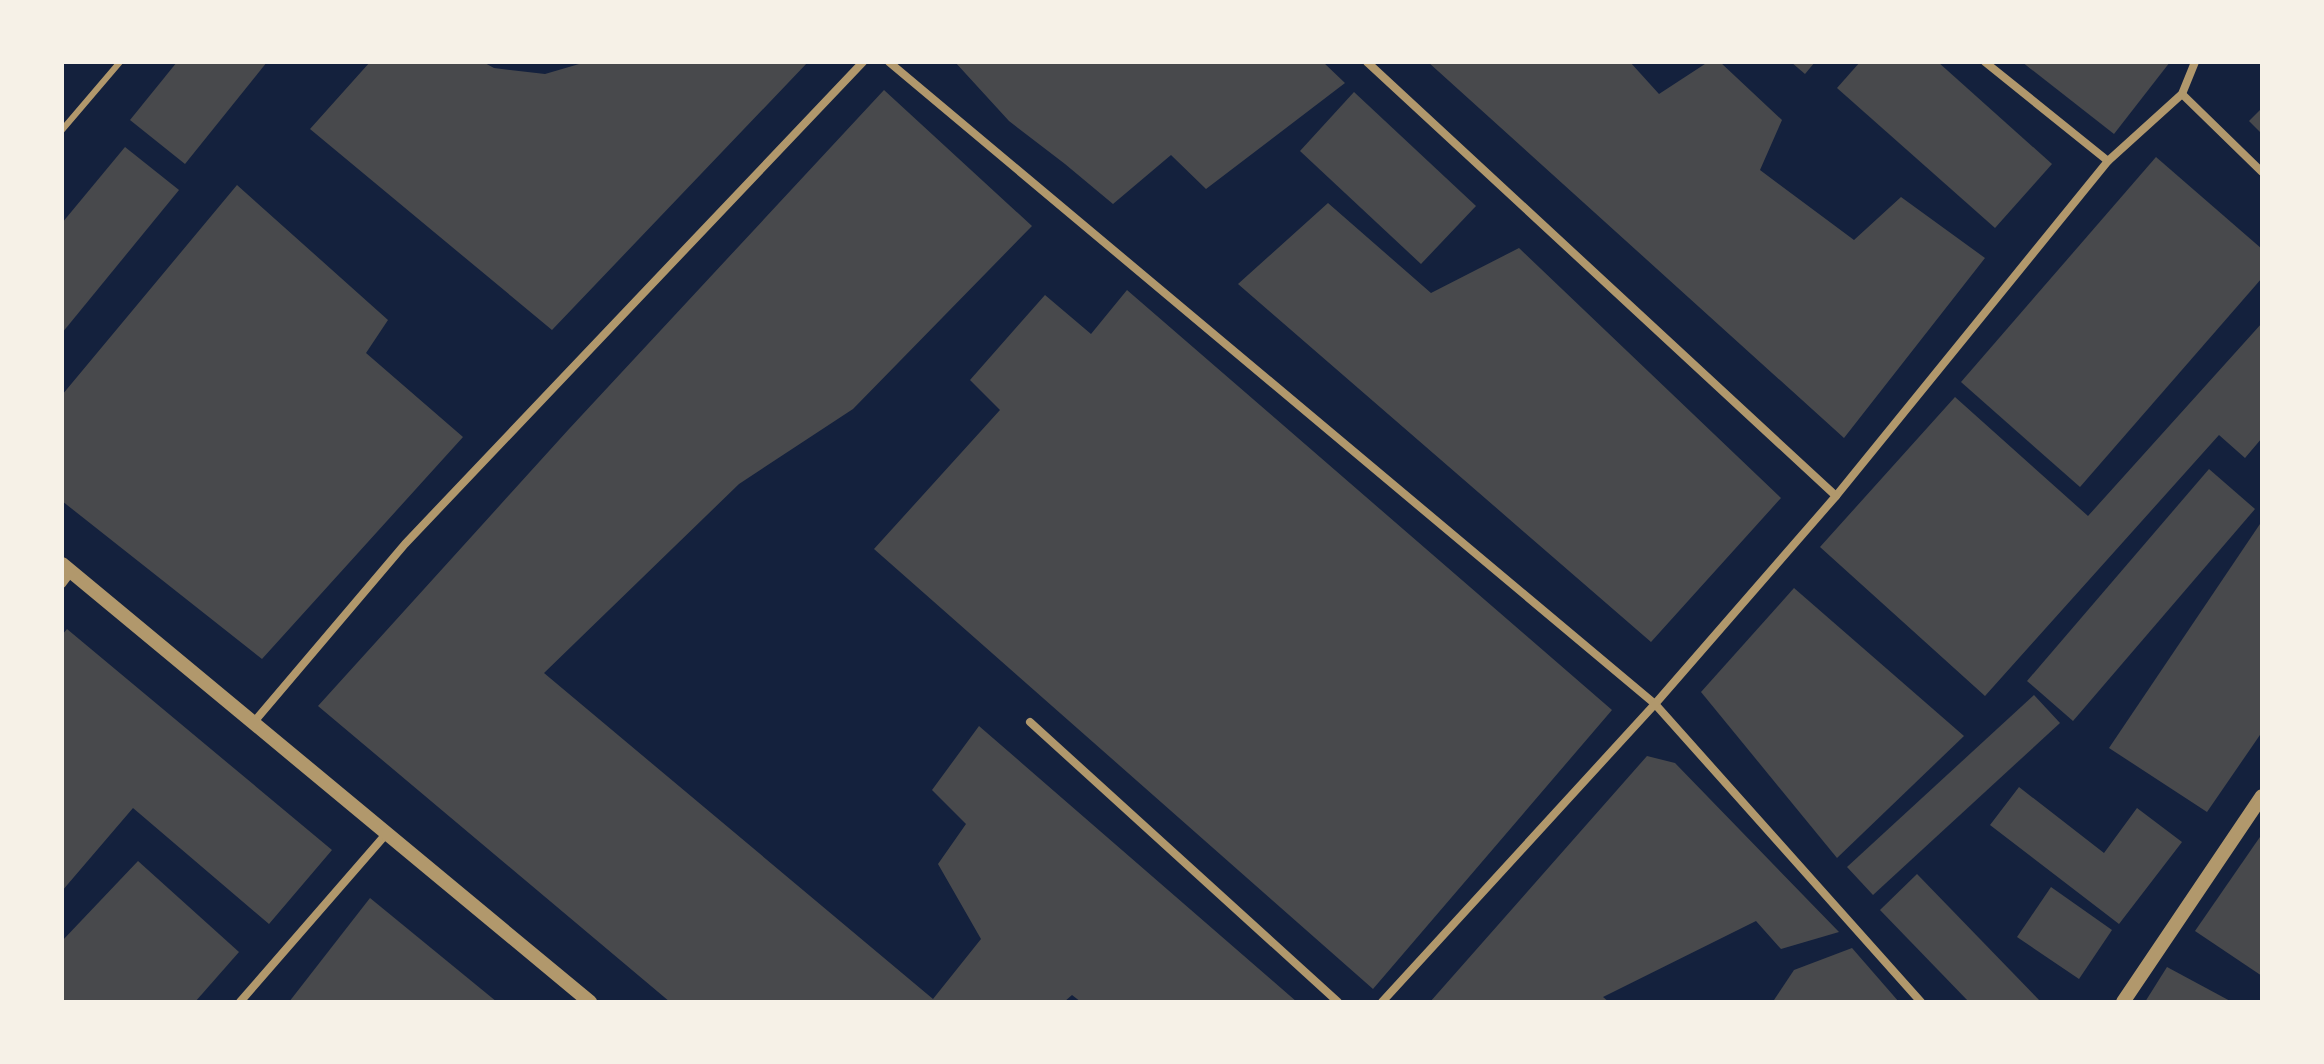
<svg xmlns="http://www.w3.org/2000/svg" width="2324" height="1064" font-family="Helvetica,sans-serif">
	<rect width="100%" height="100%" fill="#14213d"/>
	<g fill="#48494c">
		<polygon points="177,62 267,62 185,164 130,120"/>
		<polygon points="370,62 483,62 494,68 545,74 586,62 808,62 552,330 310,129"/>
		<polygon points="955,62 1323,62 1345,83 1206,189 1171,155 1113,204 1065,164 1009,121"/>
		<polygon points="1428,62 1630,62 1659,94 1708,62 1720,62 1782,120 1760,170 1854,240 1901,197 1985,258 1844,438"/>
		<polygon points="1791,62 1815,62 1805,74"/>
		<polygon points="1860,62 1938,62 2052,164 1995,228 1837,88"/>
		<polygon points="2022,62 2170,62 2114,134"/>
		<polygon points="884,90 1032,226 853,409 739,484 544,673 933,999 981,939 938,864 966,824 932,790 979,726 1297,1002 1081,1002 1072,995 1064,1002 670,1002 318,706 569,429"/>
		<polygon points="1354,92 1476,206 1421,264 1300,151"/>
		<polygon points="2262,108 2262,134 2249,121"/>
		<polygon points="125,147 179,190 62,333 62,223"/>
		<polygon points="2156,157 2262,249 2262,278 2080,487 1961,382"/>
		<polygon points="237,185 388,320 366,353 463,437 262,659 62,501 62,395"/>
		<polygon points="1328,203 1431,293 1519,248 1781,498 1651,642 1238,284"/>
		<polygon points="1127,290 1612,710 1373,989 874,549 1000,410 970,380 1045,295 1091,334"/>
		<polygon points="2262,323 2262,438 2245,458 2219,435 1985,696 1820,547 1955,397 2088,516"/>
		<polygon points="2209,469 2255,509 2073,721 2027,681"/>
		<polygon points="2262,521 2262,732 2207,812 2109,748"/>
		<polygon points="1794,588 1964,736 1837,858 1701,692"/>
		<polygon points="67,629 332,850 269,924 133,808 62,891 62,635"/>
		<polygon points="2034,695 2060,723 1873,895 1847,867"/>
		<polygon points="1647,756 1675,763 1839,932 1781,949 1756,921 1603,997 1609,1002 1430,1002"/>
		<polygon points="2019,787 2104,853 2137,808 2182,842 2119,924 1990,825"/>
		<polygon points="2262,834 2262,976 2195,931"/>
		<polygon points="138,861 239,952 195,1002 62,1002 62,941"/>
		<polygon points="1917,874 2041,1002 1969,1002 1880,910"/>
		<polygon points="2051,887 2112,930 2079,979 2017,937"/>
		<polygon points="370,898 497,1002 289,1002"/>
		<polygon points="1852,948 1899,1002 1776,1002 1774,1000 1794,970"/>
		<polygon points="2167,967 2232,1002 2145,1002"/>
	</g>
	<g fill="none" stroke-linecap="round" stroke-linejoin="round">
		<polyline stroke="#b1986c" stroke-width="6" points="62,130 120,62"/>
		<g stroke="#b1986c" stroke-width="8">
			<polyline points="889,62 1655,704 1921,1002"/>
			<polyline points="1367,62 1836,496"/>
			<polyline points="1985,62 2108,161"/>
			<polyline points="2182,94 2262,172"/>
			<polyline points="62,584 71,572"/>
			<polyline points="254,722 405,544 863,62"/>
			<polyline points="1030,722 1338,1002"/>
			<polyline points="240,1002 387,833"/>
			<polyline points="1382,1002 1655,704 1836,496 2108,161 2182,94 2195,62"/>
		</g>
		<g stroke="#b1986c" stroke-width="14">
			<polyline points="62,564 590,1002"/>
			<polyline points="2123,1002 2262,796"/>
		</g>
	</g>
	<rect width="2324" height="1064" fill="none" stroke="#f6f1e7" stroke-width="128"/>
</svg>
